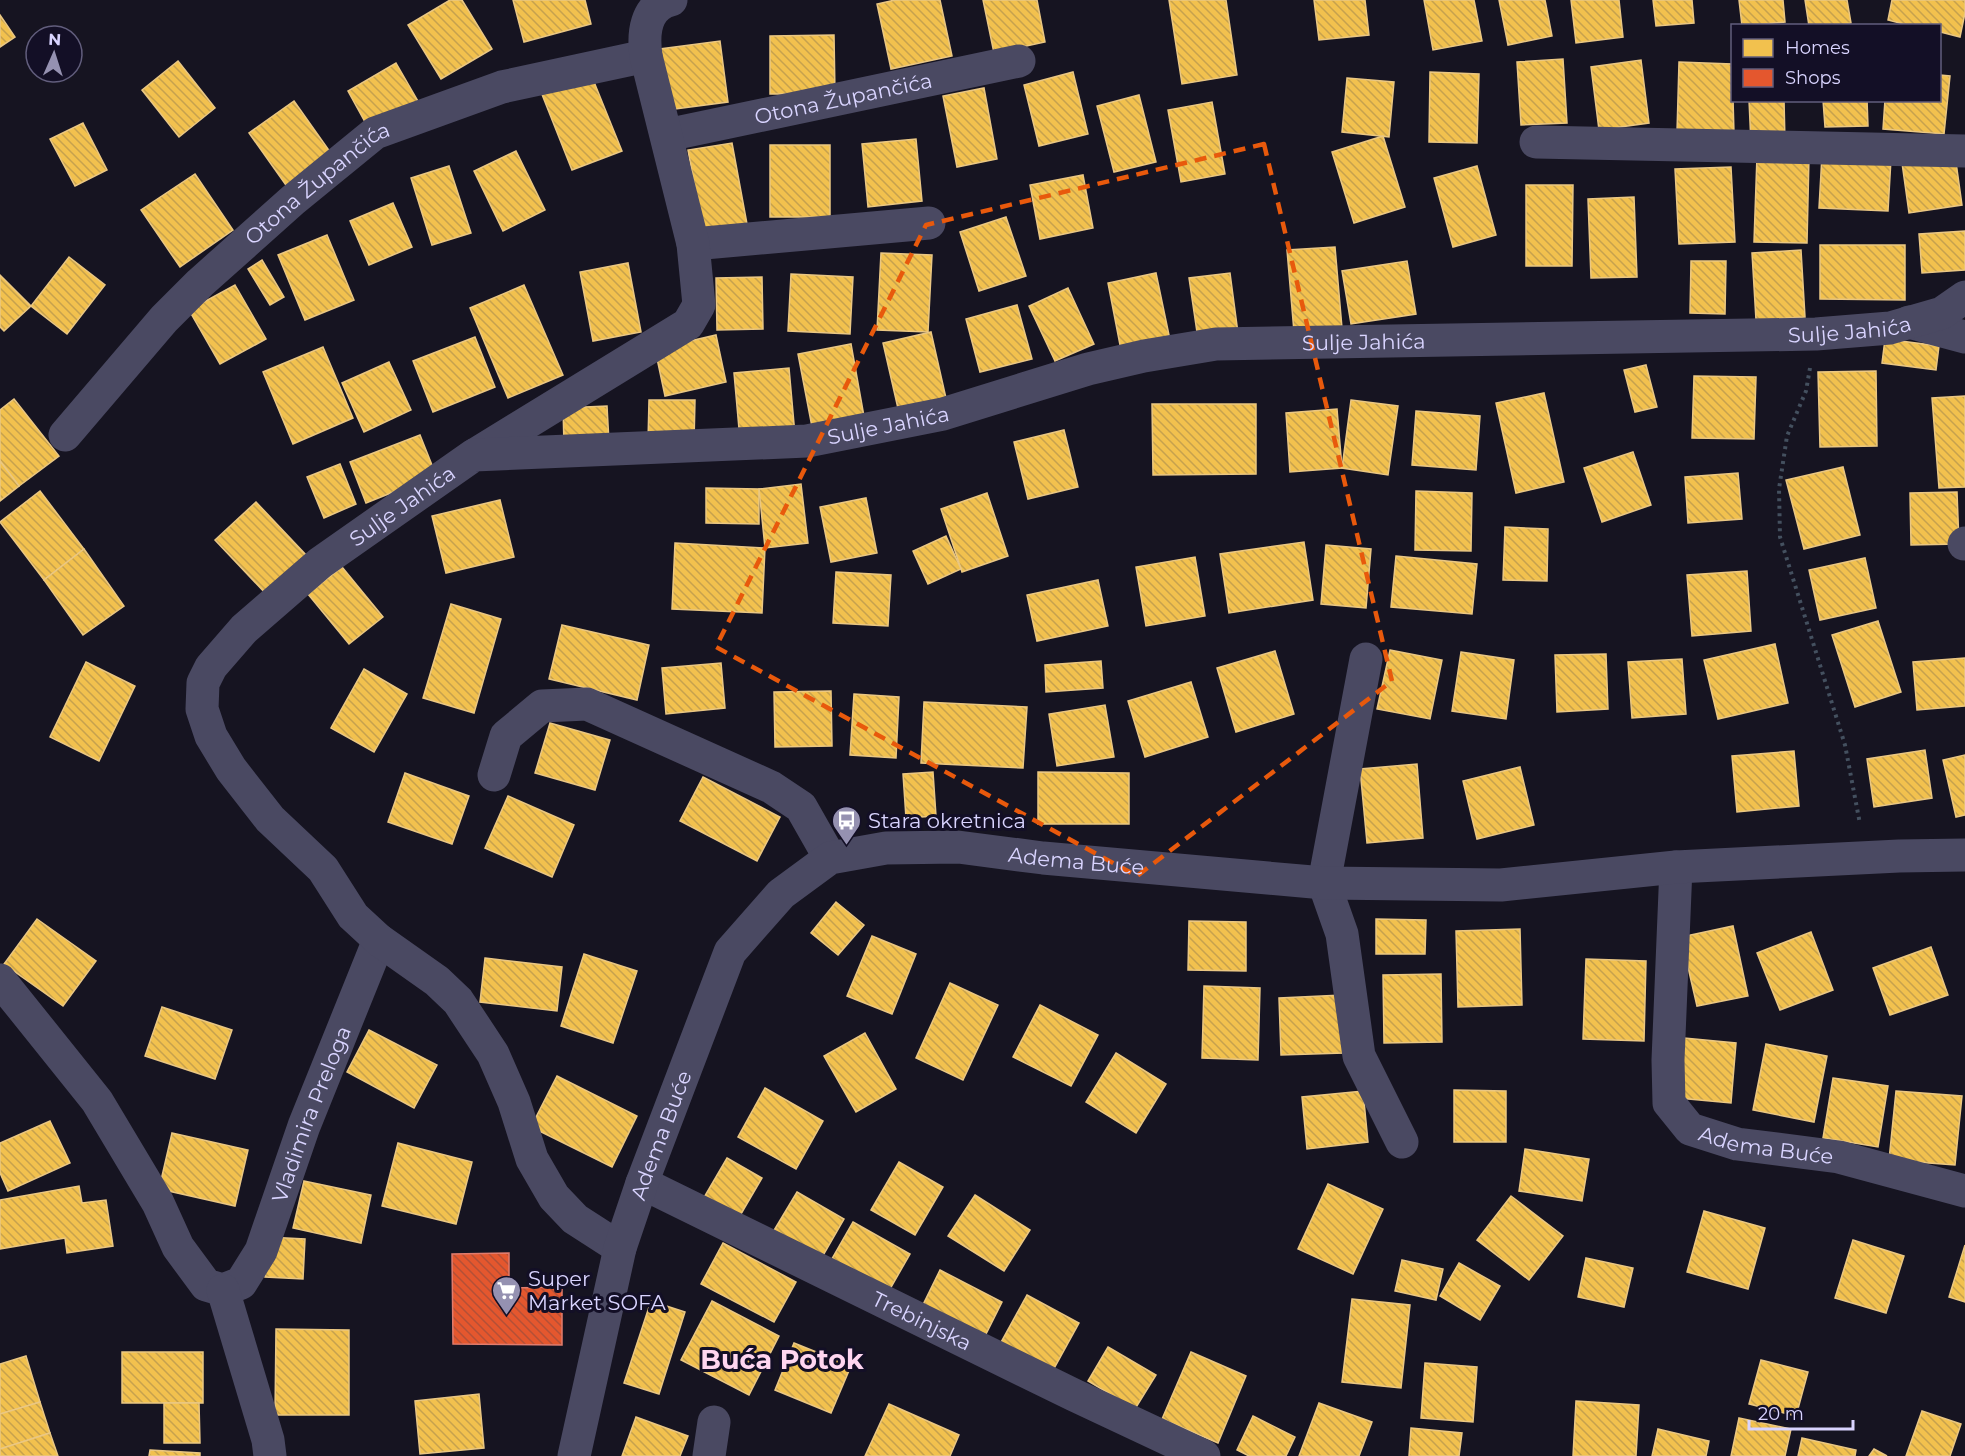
<svg xmlns="http://www.w3.org/2000/svg" width="1965" height="1456" font-family="Montserrat,sans-serif">
	<defs>
		<pattern id="homes-back-hatch" width="6" height="6" patternUnits="userSpaceOnUse" patternTransform="scale(1.5)"><rect width="6" height="6" fill="#f2c14e"/><path d="M-1 5l2 2M0 0l6 6M5-1l2 2" fill="none" stroke="#c6a14e"/></pattern>
		<pattern id="shops-back-hatch" width="6" height="6" patternUnits="userSpaceOnUse" patternTransform="scale(1.5)"><rect width="6" height="6" fill="#e4572e"/><path d="M-1 5l2 2M0 0l6 6M5-1l2 2" fill="none" stroke="#b35037"/></pattern>
	</defs>
	<rect width="100%" height="100%" fill="#161421"/>
	<g fill="url(#homes-back-hatch)" stroke="#eac783" stroke-width="1.5">
		<polygon points="450,0 462,0 492,49 441,79 408,25"/>
		<polygon points="513,0 585,0 591,24 524,42"/>
		<polygon points="895,0 940,0 952,56 891,69 877,4"/>
		<polygon points="983,0 1037,0 1045,42 994,53"/>
		<polygon points="1169,0 1226,0 1237,75 1182,84"/>
		<polygon points="1314,0 1365,0 1369,35 1319,40"/>
		<polygon points="1424,0 1474,0 1482,41 1433,50"/>
		<polygon points="1499,0 1545,0 1552,36 1508,45"/>
		<polygon points="1571,0 1619,0 1623,37 1576,43"/>
		<polygon points="1653,0 1692,0 1694,23 1656,26"/>
		<polygon points="1739,0 1783,0 1785,22 1742,26"/>
		<polygon points="1805,0 1847,0 1851,23 1837,26 1809,26"/>
		<polygon points="1892,0 1965,0 1965,13 1960,37 1940,32 1940,26 1911,26 1888,20"/>
		<polygon points="0,15 15,37 0,47"/>
		<polygon points="834,35 835,94 770,94 770,36"/>
		<polygon points="720,41 728,102 668,110 660,49"/>
		<polygon points="1563,59 1567,123 1521,125 1517,62"/>
		<polygon points="1641,60 1649,123 1599,130 1591,67"/>
		<polygon points="178,61 215,108 179,137 142,90"/>
		<polygon points="1679,62 1732,64 1734,133 1677,132"/>
		<polygon points="396,63 419,103 370,131 348,91"/>
		<polygon points="590,72 622,151 572,170 541,92"/>
		<polygon points="1073,72 1088,134 1039,146 1024,85"/>
		<polygon points="1430,72 1479,74 1477,143 1429,142"/>
		<polygon points="1940,75 1950,76 1944,134 1883,129 1885,100 1940,100"/>
		<polygon points="1347,78 1394,82 1389,137 1342,132"/>
		<polygon points="984,88 997,159 957,167 943,96"/>
		<polygon points="1139,95 1156,162 1114,172 1097,106"/>
		<polygon points="1749,100 1784,100 1785,142 1751,144"/>
		<polygon points="1823,100 1867,100 1868,126 1825,127"/>
		<polygon points="294,101 333,156 288,188 249,133"/>
		<polygon points="1212,102 1225,174 1181,182 1168,110"/>
		<polygon points="83,123 107,170 75,186 50,139"/>
		<polygon points="1383,136 1405,207 1354,223 1332,152"/>
		<polygon points="916,139 922,201 868,207 862,144"/>
		<polygon points="732,143 747,224 703,232 688,150"/>
		<rect x="770" y="145" width="60" height="72"/>
		<polygon points="516,151 545,210 503,231 474,171"/>
		<polygon points="1822,155 1891,159 1888,211 1819,208"/>
		<polygon points="1955,155 1962,205 1909,213 1902,163"/>
		<polygon points="1757,156 1809,157 1807,243 1754,242"/>
		<polygon points="449,166 471,233 432,245 411,178"/>
		<polygon points="1477,166 1496,235 1453,247 1434,178"/>
		<polygon points="1731,167 1735,242 1679,244 1675,169"/>
		<polygon points="195,174 233,230 180,267 141,210"/>
		<polygon points="1083,175 1093,228 1040,239 1030,185"/>
		<polygon points="1526,185 1573,185 1572,266 1526,266"/>
		<polygon points="1634,197 1637,277 1591,278 1588,199"/>
		<polygon points="393,203 412,247 369,265 350,221"/>
		<polygon points="1006,217 1026,276 979,291 960,232"/>
		<polygon points="1965,231 1965,270 1922,273 1919,234"/>
		<polygon points="327,235 354,300 305,320 278,255"/>
		<polygon points="1820,245 1905,245 1905,300 1820,299"/>
		<polygon points="1335,247 1342,328 1294,332 1287,250"/>
		<polygon points="1801,250 1805,317 1756,320 1752,253"/>
		<polygon points="881,253 932,255 928,332 877,330"/>
		<polygon points="69,257 105,285 67,334 31,306"/>
		<polygon points="262,260 284,297 270,305 248,269"/>
		<polygon points="1407,261 1416,314 1351,324 1342,271"/>
		<polygon points="1691,261 1726,261 1725,314 1690,313"/>
		<polygon points="628,263 641,332 593,341 580,272"/>
		<polygon points="1156,273 1170,340 1121,350 1108,283"/>
		<polygon points="1230,273 1238,333 1198,339 1189,278"/>
		<polygon points="791,274 853,277 850,334 788,331"/>
		<polygon points="0,275 31,306 4,331 0,327"/>
		<polygon points="762,277 763,329 717,330 716,278"/>
		<polygon points="235,285 266,339 220,364 189,310"/>
		<polygon points="524,285 563,375 508,398 470,308"/>
		<polygon points="1068,288 1094,344 1055,361 1029,306"/>
		<polygon points="1017,305 1032,359 980,372 966,319"/>
		<polygon points="931,332 948,407 900,417 883,343"/>
		<polygon points="716,335 726,382 665,396 655,349"/>
		<polygon points="475,337 495,387 433,412 413,361"/>
		<polygon points="1885,339 1939,346 1936,370 1882,363"/>
		<polygon points="851,344 865,422 813,432 798,354"/>
		<polygon points="323,347 353,418 293,444 263,372"/>
		<polygon points="389,362 411,410 364,432 342,383"/>
		<polygon points="1646,365 1657,407 1635,412 1624,370"/>
		<polygon points="789,368 795,435 740,440 734,373"/>
		<polygon points="1876,371 1877,446 1820,447 1818,372"/>
		<polygon points="1694,376 1756,377 1754,439 1692,438"/>
		<polygon points="1544,393 1564,482 1516,493 1496,403"/>
		<polygon points="1965,396 1965,487 1939,488 1932,398"/>
		<polygon points="14,399 59,456 19,486 0,461 0,410"/>
		<polygon points="649,400 695,400 694,442 648,441"/>
		<polygon points="1351,400 1398,406 1388,475 1342,468"/>
		<polygon points="1152,404 1256,404 1256,474 1153,475"/>
		<polygon points="607,406 609,442 564,444 563,408"/>
		<polygon points="1337,409 1342,468 1290,472 1286,413"/>
		<polygon points="1416,411 1480,416 1476,470 1412,465"/>
		<polygon points="1064,430 1078,487 1028,499 1014,442"/>
		<polygon points="420,435 436,475 366,503 350,462"/>
		<polygon points="1633,452 1651,505 1602,522 1584,468"/>
		<polygon points="0,461 19,486 0,501"/>
		<polygon points="340,464 356,504 324,518 307,477"/>
		<polygon points="1843,467 1860,535 1804,549 1786,480"/>
		<polygon points="1738,473 1742,519 1688,523 1685,477"/>
		<polygon points="801,484 808,543 765,548 759,489"/>
		<polygon points="706,488 759,489 759,524 706,523"/>
		<polygon points="40,491 84,549 44,580 0,522"/>
		<polygon points="1416,491 1472,493 1471,551 1415,550"/>
		<polygon points="1957,492 1959,544 1911,545 1910,493"/>
		<polygon points="987,493 1008,556 962,572 941,509"/>
		<polygon points="866,498 877,553 831,562 820,507"/>
		<polygon points="500,500 514,557 446,573 432,516"/>
		<polygon points="256,502 308,557 267,595 215,540"/>
		<polygon points="1505,527 1548,529 1547,581 1503,580"/>
		<polygon points="946,536 961,569 928,584 913,551"/>
		<polygon points="1304,542 1313,600 1229,613 1220,554"/>
		<polygon points="675,543 765,548 762,613 672,609"/>
		<polygon points="1326,545 1371,549 1366,608 1321,604"/>
		<polygon points="84,549 124,606 83,635 44,580"/>
		<polygon points="1396,556 1477,564 1472,614 1391,607"/>
		<polygon points="1195,557 1205,616 1146,626 1136,567"/>
		<polygon points="1865,558 1876,608 1820,620 1809,570"/>
		<polygon points="342,567 383,617 349,644 308,594"/>
		<polygon points="1747,571 1751,631 1692,636 1687,575"/>
		<polygon points="836,572 891,575 888,626 833,623"/>
		<polygon points="1098,580 1108,626 1037,641 1027,595"/>
		<polygon points="451,604 501,619 474,713 423,698"/>
		<polygon points="1878,621 1901,692 1855,707 1832,635"/>
		<polygon points="562,625 649,645 637,700 549,679"/>
		<polygon points="1775,644 1788,703 1718,719 1704,660"/>
		<polygon points="1390,650 1442,660 1430,719 1377,709"/>
		<polygon points="1275,651 1294,714 1236,732 1217,668"/>
		<polygon points="1461,652 1514,660 1506,719 1452,711"/>
		<polygon points="1606,654 1608,709 1557,712 1555,655"/>
		<polygon points="1965,658 1965,706 1917,710 1913,662"/>
		<polygon points="1682,659 1686,714 1632,718 1628,662"/>
		<polygon points="1101,661 1103,688 1046,692 1045,665"/>
		<polygon points="86,662 135,686 99,761 50,737"/>
		<polygon points="721,663 725,708 666,714 662,668"/>
		<polygon points="364,669 407,694 374,752 331,728"/>
		<polygon points="1191,682 1208,737 1145,757 1128,701"/>
		<polygon points="831,691 832,746 775,747 774,692"/>
		<polygon points="854,694 899,697 896,758 850,755"/>
		<polygon points="924,702 1027,707 1023,768 921,763"/>
		<polygon points="1105,705 1114,757 1057,766 1049,714"/>
		<polygon points="550,723 610,740 595,790 535,773"/>
		<polygon points="1925,750 1932,798 1874,807 1867,759"/>
		<polygon points="1794,751 1799,806 1737,812 1732,756"/>
		<polygon points="1965,755 1965,815 1956,817 1943,760"/>
		<polygon points="1417,764 1423,838 1367,843 1360,769"/>
		<polygon points="1520,767 1534,825 1477,839 1463,781"/>
		<polygon points="933,772 936,816 906,818 903,774"/>
		<polygon points="1038,772 1129,773 1129,824 1038,824"/>
		<polygon points="405,773 469,796 452,844 388,822"/>
		<polygon points="703,777 780,817 757,861 680,821"/>
		<polygon points="508,796 574,825 552,877 485,848"/>
		<polygon points="836,902 864,925 838,955 811,933"/>
		<polygon points="37,919 96,961 63,1006 4,964"/>
		<polygon points="1376,919 1426,920 1425,954 1376,954"/>
		<polygon points="1189,921 1246,922 1246,971 1188,970"/>
		<polygon points="1733,926 1748,996 1697,1006 1681,937"/>
		<polygon points="1520,929 1522,1005 1458,1007 1456,931"/>
		<polygon points="1811,932 1833,990 1780,1010 1757,953"/>
		<polygon points="872,936 916,954 892,1014 847,996"/>
		<polygon points="1931,947 1948,995 1890,1015 1873,968"/>
		<polygon points="584,954 637,971 613,1043 561,1026"/>
		<polygon points="485,958 562,967 557,1011 480,1002"/>
		<polygon points="1586,959 1646,961 1644,1041 1583,1039"/>
		<polygon points="1441,974 1442,1042 1384,1043 1383,975"/>
		<polygon points="950,983 998,1005 963,1080 916,1058"/>
		<polygon points="1204,986 1260,988 1258,1060 1202,1058"/>
		<polygon points="1342,995 1344,1053 1281,1055 1279,998"/>
		<polygon points="1040,1005 1098,1035 1071,1086 1013,1057"/>
		<polygon points="162,1007 232,1030 215,1079 145,1056"/>
		<polygon points="369,1030 437,1065 414,1108 347,1072"/>
		<polygon points="865,1033 896,1089 856,1112 824,1056"/>
		<polygon points="1684,1038 1736,1043 1731,1103 1678,1098"/>
		<polygon points="1766,1044 1827,1056 1814,1122 1753,1110"/>
		<polygon points="1116,1053 1166,1084 1136,1133 1086,1102"/>
		<polygon points="557,1076 637,1116 612,1167 531,1127"/>
		<polygon points="1833,1078 1888,1086 1878,1147 1823,1138"/>
		<polygon points="765,1088 823,1121 796,1169 738,1137"/>
		<polygon points="1454,1090 1506,1091 1506,1142 1454,1142"/>
		<polygon points="1363,1091 1368,1142 1307,1149 1302,1097"/>
		<polygon points="1896,1091 1962,1096 1955,1165 1889,1160"/>
		<polygon points="50,1121 70,1163 8,1191 0,1173 0,1143"/>
		<polygon points="172,1133 248,1150 235,1206 159,1189"/>
		<polygon points="398,1143 472,1162 456,1224 382,1206"/>
		<polygon points="1525,1149 1589,1159 1582,1201 1519,1191"/>
		<polygon points="727,1158 762,1178 734,1226 699,1206"/>
		<polygon points="899,1162 943,1187 915,1235 871,1210"/>
		<polygon points="304,1181 371,1195 361,1243 293,1228"/>
		<polygon points="1328,1184 1383,1209 1353,1274 1298,1249"/>
		<polygon points="79,1186 82,1203 106,1200 113,1246 67,1253 65,1238 0,1249 0,1200"/>
		<polygon points="797,1192 844,1219 821,1259 773,1232"/>
		<polygon points="975,1195 1030,1230 1004,1271 948,1236"/>
		<polygon points="1511,1196 1563,1236 1529,1280 1477,1240"/>
		<polygon points="1704,1211 1765,1228 1748,1289 1687,1272"/>
		<polygon points="853,1222 910,1254 886,1296 829,1264"/>
		<polygon points="267,1237 305,1239 303,1279 265,1277"/>
		<polygon points="1853,1240 1904,1256 1886,1313 1835,1298"/>
		<polygon points="723,1243 796,1282 774,1322 701,1284"/>
		<polygon points="1965,1245 1965,1302 1949,1297"/>
		<polygon points="1586,1258 1633,1268 1624,1307 1578,1297"/>
		<polygon points="1402,1260 1443,1269 1436,1300 1395,1291"/>
		<polygon points="1459,1263 1500,1286 1480,1320 1440,1296"/>
		<polygon points="940,1270 1002,1302 980,1346 918,1315"/>
		<polygon points="1027,1295 1079,1323 1051,1374 999,1346"/>
		<polygon points="1352,1299 1410,1305 1401,1388 1342,1382"/>
		<polygon points="651,1301 685,1312 659,1394 624,1383"/>
		<polygon points="712,1301 779,1336 749,1395 681,1360"/>
		<polygon points="276,1329 349,1330 349,1415 275,1415"/>
		<polygon points="794,1343 851,1366 831,1413 775,1390"/>
		<polygon points="1108,1347 1156,1375 1135,1409 1088,1381"/>
		<rect x="122" y="1352" width="81" height="51"/>
		<polygon points="1191,1352 1246,1376 1218,1443 1162,1419"/>
		<polygon points="26,1356 40,1402 0,1414 0,1364"/>
		<polygon points="1761,1360 1808,1372 1796,1416 1749,1404"/>
		<polygon points="1425,1363 1477,1367 1473,1422 1421,1418"/>
		<polygon points="479,1394 484,1448 420,1454 415,1401"/>
		<polygon points="1576,1401 1639,1405 1636,1456 1573,1456"/>
		<polygon points="40,1402 50,1433 0,1449 0,1414"/>
		<polygon points="164,1403 199,1403 200,1443 164,1443"/>
		<polygon points="1319,1403 1372,1422 1359,1456 1299,1456"/>
		<polygon points="889,1404 959,1435 950,1456 865,1456"/>
		<polygon points="1922,1411 1961,1424 1950,1456 1906,1456"/>
		<polygon points="1253,1416 1295,1437 1286,1456 1249,1456 1237,1450"/>
		<polygon points="636,1417 688,1436 680,1456 622,1456"/>
		<polygon points="1739,1418 1791,1429 1785,1456 1731,1456"/>
		<polygon points="1411,1428 1462,1433 1459,1456 1409,1456"/>
		<polygon points="1658,1429 1709,1441 1706,1456 1652,1456"/>
		<polygon points="50,1433 58,1456 0,1456 0,1449"/>
		<polygon points="1802,1438 1856,1450 1855,1456 1798,1456"/>
		<polygon points="1874,1449 1887,1456 1869,1456"/>
		<polygon points="150,1450 200,1453 200,1456 149,1456"/>
	</g>
	<polygon fill="url(#shops-back-hatch)" stroke="#e17c6d" stroke-width="1.5" points="509,1253 509,1288 562,1287 562,1345 453,1344 452,1254"/>
	<g fill="none" stroke-linecap="round" stroke-linejoin="round">
		<polyline stroke="#44505f" stroke-width="4" stroke-dasharray="3 4.5" stroke-linecap="butt" points="1810,368 1806,391 1787,436 1779,489 1780,537 1845,745 1860,824"/>
		<g stroke="#4a4962" stroke-width="33">
			<path id="s1" d="M 667,135 L 1019,61"/>
			<polyline points="1536,142 1965,151"/>
			<polyline points="693,244 929,223"/>
			<polyline points="1909,322 1965,337"/>
			<path id="s2" d="M 65,435 L 164,319 L 200,283 L 293,200 L 375,133 L 502,87 L 646,56"/>
			<path d="M 476,454 L 688,324 L 699,305 L 693,244 L 646,56 C 643,34 645,6 671,0"/>
			<polyline points="1964,544 1965,543"/>
			<polyline points="1366,659 1324,883 1342,934 1359,1056 1402,1142"/>
			<polyline points="494,775 506,736 542,706 587,704 771,787 801,807 830,858"/>
			<path id="s3" d="M 1676,867 L 1668,1060 L 1669,1103 L 1690,1129 L 1737,1144 L 1839,1157 L 1965,1191"/>
			<path id="s4" d="M 0,980 L 97,1101 L 158,1203 L 178,1247 L 206,1285 L 223,1290 L 241,1283 L 261,1251 L 304,1126 L 379,940"/>
			<path id="s5" d="M 642,1183 L 1074,1395 L 1204,1456"/>
			<path id="s6" d="M 620,1248 L 575,1219 L 554,1197 L 532,1159 L 514,1102 L 493,1054 L 458,1001 L 437,981 L 379,940 L 353,916 L 323,869 L 270,819 L 231,769 L 211,736 L 202,709 L 203,683 L 211,667 L 244,629 L 320,563 L 474,455 L 807,441 L 943,414 L 1088,369 L 1144,356 L 1216,344 L 1816,334 L 1890,328 L 1942,313 L 1965,297"/>
			<polyline points="223,1290 268,1440 270,1456"/>
			<path id="s7" d="M 574,1456 L 620,1248 L 642,1183 L 730,952 L 781,894 L 830,858 L 886,848 L 958,847 L 1043,858 L 1324,883 L 1501,885 L 1676,867 L 1899,856 L 1965,855"/>
			<polyline points="709,1456 714,1422"/>
		</g>
	</g>
	<path fill="none" stroke="#e8590c" stroke-width="4.5" stroke-dasharray="12 8" stroke-linejoin="round" d="M 1264,144 L 1392,681 L 1137,876 L 716,647 L 926,225 Z"/>
	<defs>
		<symbol id="bus-pin" viewBox="-11 -11 22 30"><path d="M0 17L-7.5 6A9.5 9.5 0 1 1 7.5 6Z" fill="#9591b1" stroke="#130f26"/><path d="M-5-6H5V4H4V6H2V4H-2V6H-4V4H-5ZM-3.5-4V0h7V-4ZM-3.5 1.2v1.5H-2V1.2ZM2 1.2v1.5H3.5V1.2Z" fill="#fff"/></symbol>
		<symbol id="supermarket-pin" viewBox="-11 -11 22 30"><path d="M0 17L-7.5 6A9.5 9.5 0 1 1 7.5 6Z" fill="#9591b1" stroke="#130f26"/><path d="M-6-5.5h2.5l.6 2H6L4.5 2H-2.5L-4.4-4H-6ZM-1.5 3.2a1.3 1.3 0 1 0 .1 0ZM3 3.2a1.3 1.3 0 1 0 .1 0Z" fill="#fff"/></symbol>
	</defs>
	<g fill-rule="evenodd">
		<use href="#bus-pin" x="830" y="804" width="33" height="45"/>
		<use href="#supermarket-pin" x="490" y="1274" width="33" height="45"/>
	</g>
	<g text-anchor="middle" dominant-baseline="central" stroke-width="6" stroke-linejoin="round" paint-order="stroke">
		<g font-size="21" fill="#d9d4ff" stroke="#130f26">
			<text stroke="none"><textPath href="#s1" startOffset="180">Otona Župančića</textPath></text>
			<text stroke="none"><textPath href="#s2" startOffset="358">Otona Župančića</textPath></text>
			<text stroke="none"><textPath href="#s6" startOffset="2469">Sulje Jahića</textPath></text>
			<text stroke="none"><textPath href="#s6" startOffset="1983">Sulje Jahića</textPath></text>
			<text stroke="none"><textPath href="#s6" startOffset="1497">Sulje Jahića</textPath></text>
			<text stroke="none"><textPath href="#s6" startOffset="993">Sulje Jahića</textPath></text>
			<text stroke="none"><textPath href="#s7" startOffset="915">Adema Buće</textPath></text>
			<text stroke="none"><textPath href="#s4" startOffset="590">Vladimira Preloga</textPath></text>
			<text stroke="none"><textPath href="#s7" startOffset="333">Adema Buće</textPath></text>
			<text stroke="none"><textPath href="#s3" startOffset="348">Adema Buće</textPath></text>
			<text stroke="none"><textPath href="#s5" startOffset="312">Trebinjska</textPath></text>
		</g>
		<g font-size="21" fill="#d9d4ff" stroke="#130f26" text-anchor="start">
			<text x="868" y="820">Stara okretnica</text>
			<text x="528" y="1278">Super<tspan x="528" dy="24">Market SOFA</tspan></text>
		</g>
		<g font-size="27" font-weight="bold" fill="#ffd6f0" stroke="#130f26">
			<text x="782" y="1359">Buća Potok</text>
		</g>
	</g>
	<rect x="1731" y="24" width="210" height="78" fill="#130f26" stroke="#625e7d" stroke-width="1.5"/>
	<rect x="1743" y="39" width="30" height="18" fill="#f2c14e" stroke="#625e7d" stroke-width="1.5"/>
	<text x="1785" y="54" font-size="18" fill="#d9d4ff">Homes</text>
	<rect x="1743" y="69" width="30" height="18" fill="#e4572e" stroke="#625e7d" stroke-width="1.5"/>
	<text x="1785" y="84" font-size="18" fill="#d9d4ff">Shops</text>
	<g transform="translate(54 54) rotate(3)"><circle r="28" fill="#130f26" stroke="#625e7d" stroke-width="1.5"/>
	<path d="M0-4.5L10 22L0 15L-10 22Z" fill="#9591b1"/>
	<text y="-9" font-size="16" font-weight="bold" text-anchor="middle" fill="#d9d4ff">N</text>
	</g>
	<path d="M1749 1420v9h104v-9" fill="none" stroke="#d9d4ff" stroke-width="3"/>
	<text x="1758" y="1420" font-size="18" fill="#d9d4ff" stroke="#130f26" stroke-width="4.5" paint-order="stroke">20 m</text>
</svg>
